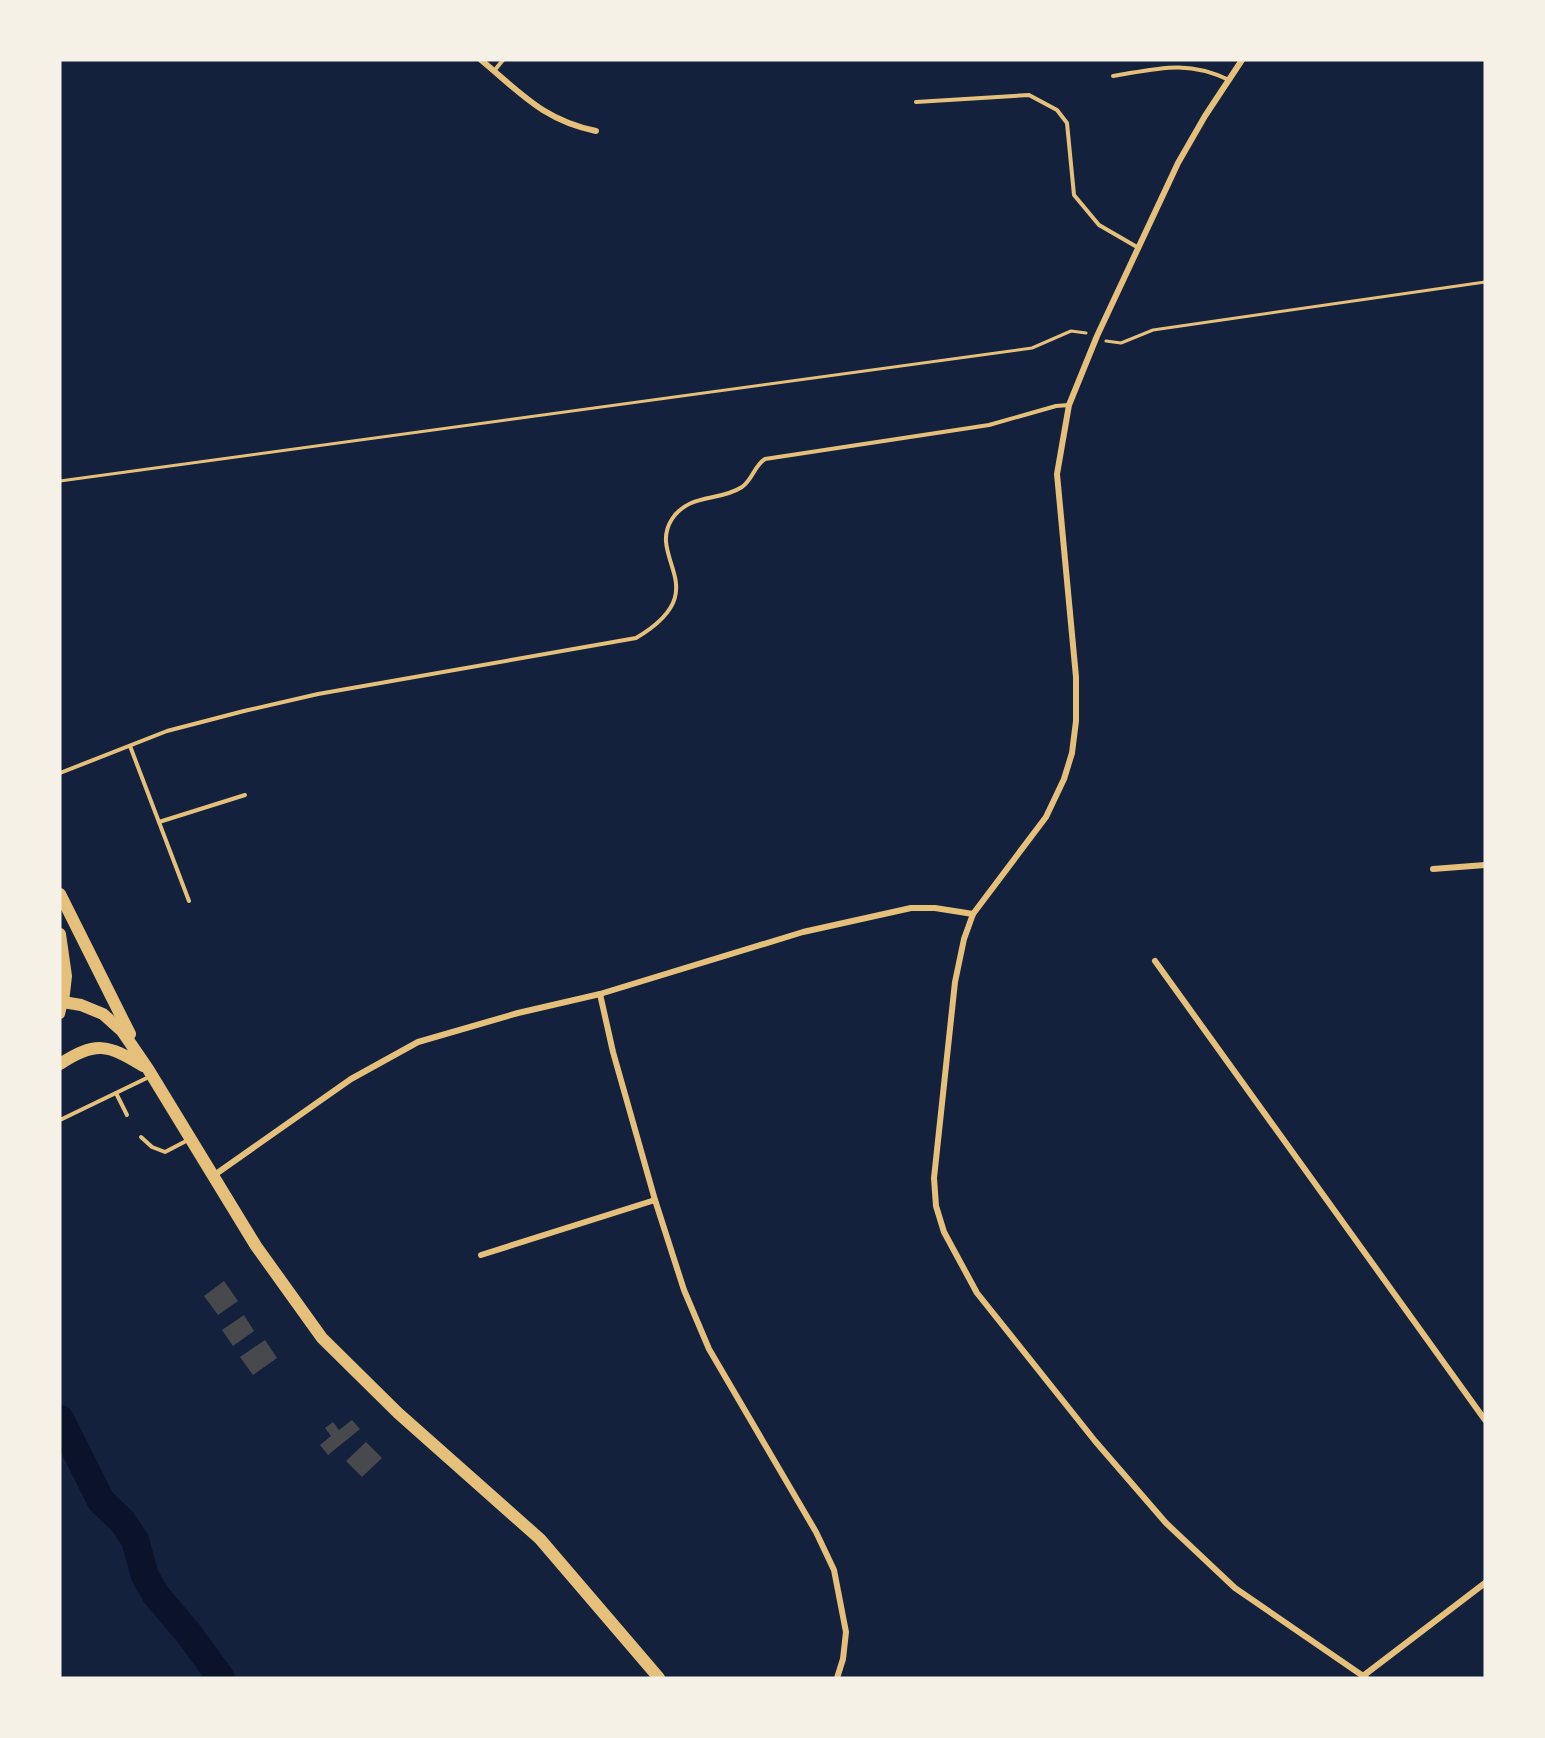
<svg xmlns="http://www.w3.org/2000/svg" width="1545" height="1738" font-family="'Noto Sans',sans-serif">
	<rect width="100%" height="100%" fill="#14213d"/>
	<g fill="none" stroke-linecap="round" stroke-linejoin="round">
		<polyline stroke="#0b132b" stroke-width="28" points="60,1419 101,1501 123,1522 135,1540 145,1576 156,1595 189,1634 221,1678"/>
	</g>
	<g fill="#48494c">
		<polygon points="224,1281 238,1301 218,1315 204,1296"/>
		<polygon points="244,1315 254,1331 233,1346 222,1330"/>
		<polygon points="265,1340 277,1358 253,1375 240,1357"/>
		<polygon points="352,1420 360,1429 328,1455 320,1445 331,1436 325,1428 333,1422 339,1430"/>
		<polygon points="366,1442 382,1458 362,1477 346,1461"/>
	</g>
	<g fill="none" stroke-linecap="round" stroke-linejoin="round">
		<g stroke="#e5c07b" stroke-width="3">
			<polyline points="1106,341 1121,343 1153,330 1485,282"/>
			<polyline points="60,481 1032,348 1071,331 1086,333"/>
		</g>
		<g stroke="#e5c07b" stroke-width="4">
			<polyline points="494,71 503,60"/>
			<path d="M 1113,76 C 1156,69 1187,59 1229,80"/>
			<polyline points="916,102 1029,95 1057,110 1067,123 1074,195 1099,225 1137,247"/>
			<polyline points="130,746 189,901"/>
			<path d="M 60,773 L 167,731 L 244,711 L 318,694 L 636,638 C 717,590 646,559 672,519 C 689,493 719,502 742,487 C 753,479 754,466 765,459 L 989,425 L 1056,406 L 1069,405"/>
			<polyline points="159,822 245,795"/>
			<polyline points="116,1093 127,1115"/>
			<polyline points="60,1120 151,1076"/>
			<polyline points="141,1137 152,1147 165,1152 190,1139"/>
		</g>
		<g stroke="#e5c07b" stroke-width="6">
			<path d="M 481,60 C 521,93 543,120 596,131"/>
			<polyline points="1242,60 1205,116 1178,163 1097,336 1069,405 1057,474 1076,677 1076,721 1072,753 1064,779 1046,817 973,914 964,939 955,982 934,1178 936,1206 944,1232 977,1293 1095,1441 1166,1523 1235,1588 1366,1678"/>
			<polyline points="1433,869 1485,865"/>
			<polyline points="1155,961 1485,1420"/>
			<polyline points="600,994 613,1052 655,1200 684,1290 709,1349 816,1532 834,1570 846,1632 843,1659 837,1678"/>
			<polyline points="213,1176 351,1079 418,1042 518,1013 600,994 803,932 911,908 935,908 973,914"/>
			<polyline points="481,1255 655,1200"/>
			<polyline points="1363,1676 1485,1583"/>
		</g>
		<polyline stroke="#e5c07b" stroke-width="10" points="60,1014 63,1002"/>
		<g stroke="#e5c07b" stroke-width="12">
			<polyline points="60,894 130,1034"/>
			<polyline points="60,934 66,976 63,1002 81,1005 103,1014 122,1031 148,1069 256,1246 322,1338 398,1413 540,1539 659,1678"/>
			<path d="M 60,1064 C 95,1041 108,1044 143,1066"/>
		</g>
	</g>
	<rect width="1545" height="1738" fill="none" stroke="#f6f1e7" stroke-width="123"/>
</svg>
